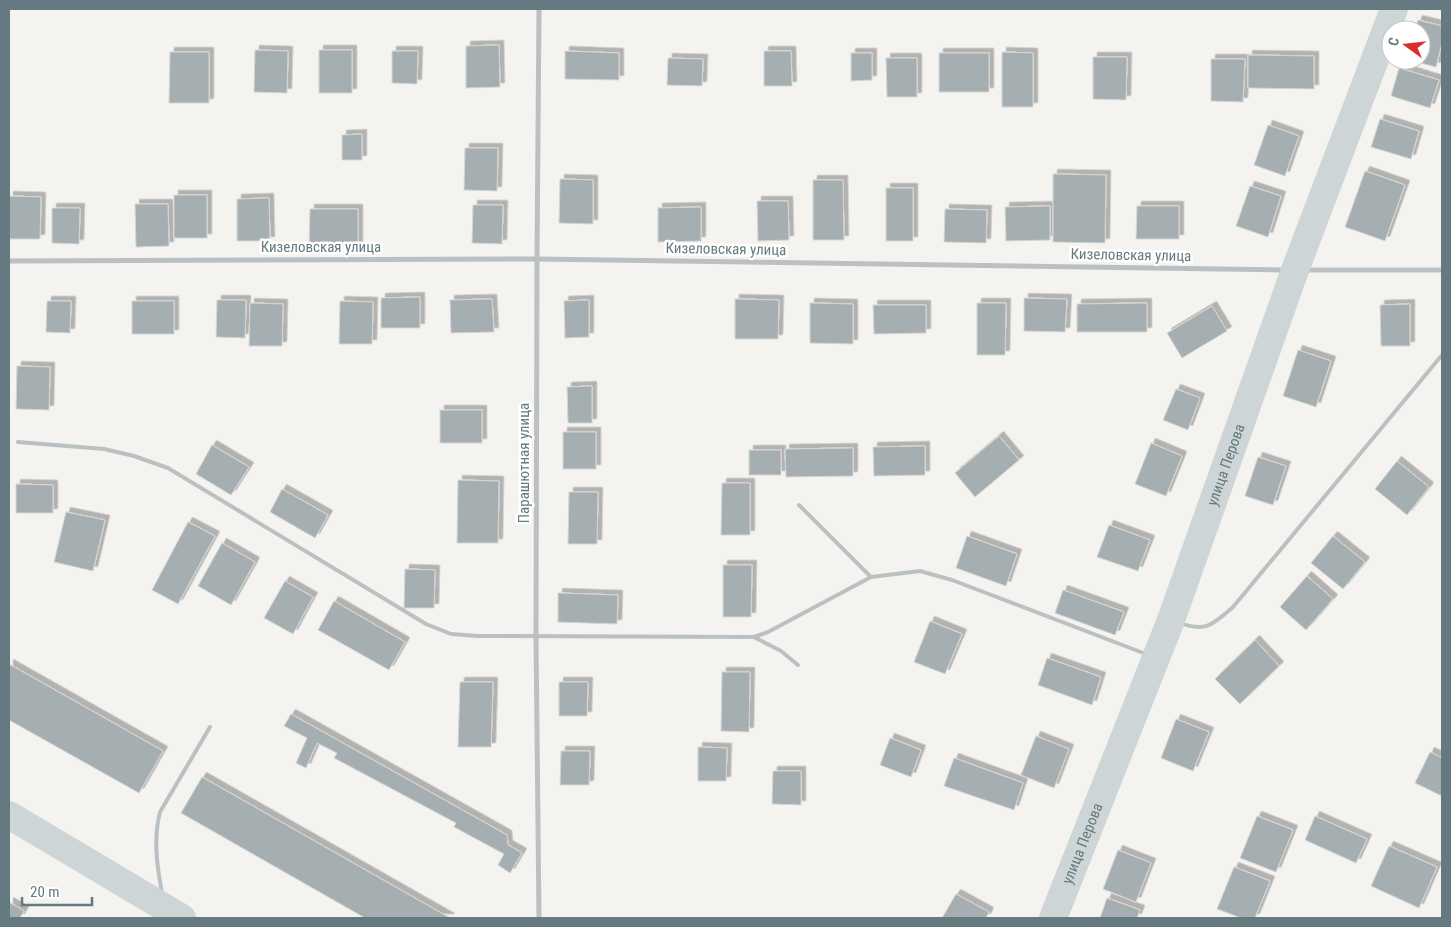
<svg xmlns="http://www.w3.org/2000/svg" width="1451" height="927" font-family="'Roboto Condensed',sans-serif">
	<defs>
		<filter id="shadow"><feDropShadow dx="4.5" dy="-4.5" stdDeviation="0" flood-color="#0004"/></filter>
	</defs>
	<rect width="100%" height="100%" fill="#f4f3f0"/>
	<g fill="#a5afb1" stroke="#d5d5d3" filter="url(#shadow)">
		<polygon points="1418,20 1442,26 1442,43 1436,67 1409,60 1421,60 1421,30 1415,30"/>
		<polygon points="499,45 500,87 466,88 466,46"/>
		<polygon points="255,50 288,51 287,93 254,92"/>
		<rect x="319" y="50" width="33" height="43"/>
		<polygon points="392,51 418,51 417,84 392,83"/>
		<polygon points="565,51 619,53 619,80 565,79"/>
		<polygon points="764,51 791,51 792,86 764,86"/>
		<polygon points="170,52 209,52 209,103 169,103"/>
		<polygon points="1002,52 1033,53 1033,107 1002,107"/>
		<polygon points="851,53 872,53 872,80 851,81"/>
		<rect x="939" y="53" width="50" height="39"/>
		<polygon points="1248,55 1314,56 1314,89 1248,88"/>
		<polygon points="1093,57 1127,57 1126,100 1093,99"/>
		<polygon points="668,58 703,59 702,86 667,85"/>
		<polygon points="886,58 917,58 917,97 887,97"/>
		<polygon points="1211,59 1245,59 1243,102 1211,101"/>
		<polygon points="1399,68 1439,80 1430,108 1391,96"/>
		<polygon points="1380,119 1419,131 1411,159 1371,147"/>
		<polygon points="1268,125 1299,136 1285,176 1254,165"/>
		<polygon points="362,134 362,160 342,160 342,135"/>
		<polygon points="465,148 498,148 497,191 464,190"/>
		<polygon points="1365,171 1405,185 1385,241 1345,227"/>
		<polygon points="1053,174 1106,175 1105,243 1053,242"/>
		<polygon points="560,179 593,180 593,224 559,223"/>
		<polygon points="813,180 843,180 844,240 813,240"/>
		<polygon points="1250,186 1281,196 1268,237 1236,226"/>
		<rect x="886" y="188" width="27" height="53"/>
		<rect x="174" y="195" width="33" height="43"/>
		<polygon points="9,196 41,197 40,239 9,239"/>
		<polygon points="269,198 270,241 237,241 237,199"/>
		<polygon points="757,201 788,201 789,240 758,241"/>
		<polygon points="135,204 168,204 169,246 136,247"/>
		<polygon points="473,205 503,205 502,244 472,243"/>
		<polygon points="1050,206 1050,240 1006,241 1005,207"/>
		<polygon points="1137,206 1179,206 1179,239 1136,239"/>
		<polygon points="701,207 701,241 658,242 658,208"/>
		<polygon points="52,208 80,208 79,244 52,243"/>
		<polygon points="310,209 358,209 358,247 309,246"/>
		<polygon points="945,209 987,210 986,243 944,242"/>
		<polygon points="420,297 420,328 381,328 381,298"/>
		<polygon points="1024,298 1067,299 1065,332 1024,331"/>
		<polygon points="492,299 494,332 451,333 450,300"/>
		<polygon points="735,299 779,300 778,339 735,339"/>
		<polygon points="217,300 246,300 245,338 216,337"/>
		<polygon points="589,300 589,337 565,338 564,301"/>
		<polygon points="47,301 71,301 70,333 46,332"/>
		<rect x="132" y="301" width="42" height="33"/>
		<polygon points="340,301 373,302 372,344 339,344"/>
		<polygon points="250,303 283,304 282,346 249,346"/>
		<polygon points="810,303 853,304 853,344 810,343"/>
		<polygon points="977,303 1006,303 1005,355 977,355"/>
		<polygon points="1147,303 1147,332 1077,332 1077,304"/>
		<polygon points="1410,304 1410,346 1381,346 1380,305"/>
		<polygon points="873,305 926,305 926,333 874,334"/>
		<polygon points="1212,306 1227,331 1182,358 1167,333"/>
		<polygon points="1298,350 1331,361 1316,407 1283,396"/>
		<polygon points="17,366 50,367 49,410 16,409"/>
		<polygon points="592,386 592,423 568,423 567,387"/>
		<polygon points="1176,389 1200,398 1188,430 1163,420"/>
		<rect x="440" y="410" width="42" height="33"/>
		<rect x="563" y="432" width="33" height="37"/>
		<polygon points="999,436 1019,460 975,497 955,473"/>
		<polygon points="1151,443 1182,456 1166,496 1135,484"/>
		<polygon points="212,445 249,467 231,495 196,474"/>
		<polygon points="925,446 925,475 874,476 873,447"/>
		<polygon points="853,448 853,476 786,477 785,449"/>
		<rect x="749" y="450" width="32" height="25"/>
		<polygon points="1258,457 1286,466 1273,505 1245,496"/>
		<polygon points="1397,461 1429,487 1407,515 1375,489"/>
		<polygon points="458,480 499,481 498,543 457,543"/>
		<polygon points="722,483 750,483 750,535 721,535"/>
		<polygon points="16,484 53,485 53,513 16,513"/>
		<polygon points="282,489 328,515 315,538 270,512"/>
		<polygon points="569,492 598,492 597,544 568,544"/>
		<polygon points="66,512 105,520 93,571 54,562"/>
		<polygon points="188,522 215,536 178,604 152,590"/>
		<polygon points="1109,525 1150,540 1138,571 1097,557"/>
		<polygon points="967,536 1017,554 1006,586 956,568"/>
		<polygon points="1333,536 1365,562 1343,589 1311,563"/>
		<polygon points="222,543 255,562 231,605 198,586"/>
		<polygon points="723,565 752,565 751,617 723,617"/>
		<polygon points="405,569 435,570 434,608 404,608"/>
		<polygon points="1307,576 1333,599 1306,630 1280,607"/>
		<polygon points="285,581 313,597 293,634 264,618"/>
		<polygon points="1063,590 1124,612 1115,635 1055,613"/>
		<polygon points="558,593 618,595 617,624 558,622"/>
		<polygon points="334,601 405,642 389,670 318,630"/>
		<polygon points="930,621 962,634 945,674 914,662"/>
		<polygon points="1255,640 1279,666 1240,704 1215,679"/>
		<polygon points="1047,658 1101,677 1092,705 1038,685"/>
		<polygon points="9,664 163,751 139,793 9,720"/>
		<polygon points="722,672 750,672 749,732 721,731"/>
		<polygon points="460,682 493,682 491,747 458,747"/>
		<polygon points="559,682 588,682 587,716 559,716"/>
		<polygon points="291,714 507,835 508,845 522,853 510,873 498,865 504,854 454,827 456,823 334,758 337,753 317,743 306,768 296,763 307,738 284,726"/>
		<polygon points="1176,719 1209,732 1193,771 1161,758"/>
		<polygon points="1036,736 1069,749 1054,788 1021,775"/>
		<polygon points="890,738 921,750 911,777 880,765"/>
		<polygon points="698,747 727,748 726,781 698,781"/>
		<polygon points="561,751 590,751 589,785 560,785"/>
		<polygon points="1430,752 1442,758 1442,796 1415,783"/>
		<polygon points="954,758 1023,783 1014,810 944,786"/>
		<polygon points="773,771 801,771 801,805 772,804"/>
		<polygon points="202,777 450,918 365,918 181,813"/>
		<polygon points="1257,816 1293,830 1276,872 1240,858"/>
		<polygon points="1315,816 1367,839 1356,863 1305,840"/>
		<polygon points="1389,846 1437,867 1419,908 1371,886"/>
		<polygon points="1118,850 1151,863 1136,902 1103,889"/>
		<polygon points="1234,867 1270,881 1255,918 1241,918 1217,909"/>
		<polygon points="956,894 989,912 986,918 942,918"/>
		<polygon points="1107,898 1140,910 1137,918 1100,918"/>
		<polygon points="9,902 24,911 20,918 9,918"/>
	</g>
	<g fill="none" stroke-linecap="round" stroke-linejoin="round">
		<g stroke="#bbc1c2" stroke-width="4">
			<polyline points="18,442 104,449 134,456 168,468 426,624 451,634 478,636 754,637 768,632 871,577 920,571 952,580 1146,654"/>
			<polyline points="799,505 871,577"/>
			<path d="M 1180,623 C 1206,633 1215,623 1233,607 L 1442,355"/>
			<polyline points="754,637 781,651 798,665"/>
			<path d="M 162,893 C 157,866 153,839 160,812 L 210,727"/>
		</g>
		<g stroke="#bbc1c2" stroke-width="5">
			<polyline points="539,9 537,259 536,637 539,918"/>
			<polyline points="9,261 537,259 1286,270"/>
			<polyline points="1304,270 1442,270"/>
		</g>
		<g stroke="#ced5d7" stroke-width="28">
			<polyline points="9,815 182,918"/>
			<path id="s1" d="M 1053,918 L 1171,620 L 1295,270 L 1394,9"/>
		</g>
	</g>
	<g text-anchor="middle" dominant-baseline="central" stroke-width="5" stroke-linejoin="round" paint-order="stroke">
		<g font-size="15" fill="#657a80" stroke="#fff">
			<text x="321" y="247">Кизеловская улица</text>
			<text transform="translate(726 249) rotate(1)">Кизеловская улица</text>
			<text transform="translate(1131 255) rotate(1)">Кизеловская улица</text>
			<text transform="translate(524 463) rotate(-90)">Парашютная улица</text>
			<text stroke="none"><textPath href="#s1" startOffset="485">улица Перова</textPath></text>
			<text stroke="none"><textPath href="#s1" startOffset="80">улица Перова</textPath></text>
		</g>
	</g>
	<rect width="1451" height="927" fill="none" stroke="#657a80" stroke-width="20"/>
	<g transform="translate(1406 45) rotate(285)"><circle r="24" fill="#ffffff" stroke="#c1cacc"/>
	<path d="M0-4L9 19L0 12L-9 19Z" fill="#d92d2b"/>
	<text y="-8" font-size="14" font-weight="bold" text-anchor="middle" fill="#657a80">С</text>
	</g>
	<path d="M22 897v8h70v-8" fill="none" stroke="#657a80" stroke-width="2.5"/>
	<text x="30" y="897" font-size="15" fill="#657a80" stroke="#ffffff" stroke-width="4" paint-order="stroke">20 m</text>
</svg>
